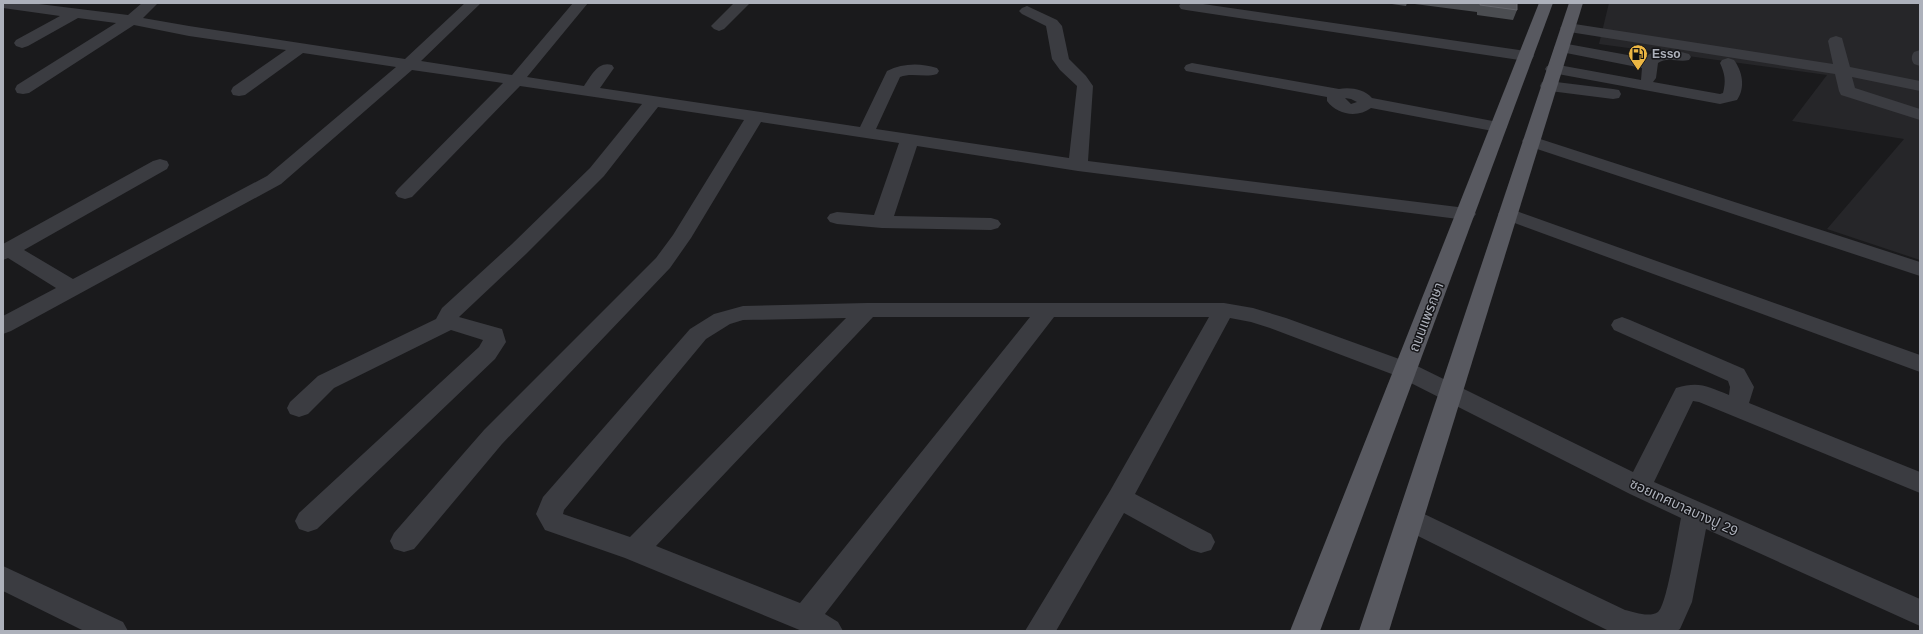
<svg xmlns="http://www.w3.org/2000/svg" width="1923" height="634" font-family="Helvetica,'Noto Sans Thai',sans-serif">
	<rect width="100%" height="100%" fill="#1a1a1c"/>
	<polygon fill="#262629" points="1609,3 1920,3 1920,260 1827,229 1904,139 1792,121 1827,75 1599,44"/>
	<g fill="none" stroke-linecap="round" stroke-linejoin="round">
		<g fill="#3b3c41" fill-rule="evenodd">
			<path d="M 3,3 L 31,3 L 128,15 L 142,3 L 158,3 L 143,18 L 189,26 L 405,59 L 465,3 L 481,3 L 421,61 L 512,75 L 573,3 L 588,3 L 527,77 L 584,86 C 592,75 598,61 612,65 L 614,68 L 600,88 L 860,127 L 887,71 C 903,63 920,63 937,68 L 939,71 L 937,74 C 924,78 912,72 900,77 L 876,129 L 1069,158 L 1077,86 L 1060,70 L 1052,59 L 1046,26 L 1022,14 L 1019,11 L 1022,8 L 1027,6 L 1057,20 L 1062,26 L 1069,59 L 1086,76 L 1093,86 L 1088,161 L 1466,208 L 1473,210 L 1476,214 L 1473,218 L 1466,220 L 1078,171 L 917,146 L 894,216 L 991,218 L 998,220 L 1001,224 L 998,228 L 991,230 L 882,228 L 837,224 L 830,222 L 827,218 L 830,214 L 837,212 L 874,215 L 899,143 L 761,122 L 691,238 L 670,268 L 502,444 L 414,549 L 404,552 L 394,549 L 390,541 L 394,533 L 484,430 L 656,258 L 673,235 L 744,120 L 658,107 L 604,176 L 526,254 L 459,317 L 502,329 L 506,342 L 495,359 L 317,529 L 308,532 L 299,529 L 295,521 L 299,513 L 479,347 L 483,340 L 451,330 L 334,388 L 308,414 L 299,417 L 290,414 L 287,408 L 290,402 L 318,376 L 436,319 L 442,308 L 512,244 L 590,168 L 642,104 L 520,86 L 412,197 L 405,199 L 398,197 L 395,193 L 398,189 L 503,83 L 412,70 L 281,184 L 11,331 L 3,334 L 3,316 L 56,288 L 8,258 L 3,260 L 3,244 L 153,161 L 160,159 L 167,161 L 169,165 L 167,169 L 24,250 L 73,279 L 267,176 L 396,67 L 303,53 L 245,95 L 239,96 L 233,95 L 231,91 L 233,87 L 286,50 L 189,36 L 134,25 L 29,93 L 23,94 L 17,93 L 15,89 L 17,85 L 116,23 L 78,18 L 28,46 L 22,48 L 16,46 L 14,43 L 16,40 L 60,16 L 3,8 Z"/>
			<polygon points="734,3 750,3 724,29 719,31 714,29 711,26"/>
			<polygon points="1181,3 1196,3 1526,51 1532,53 1534,56 1532,59 1526,61 1186,10 1181,9 1179,6"/>
			<polygon points="1568,23 1833,64 1828,41 1830,38 1836,36 1842,38 1850,67 1920,81 1920,91 1852,77 1855,88 1920,109 1920,120 1841,95 1839,91 1835,74 1563,31 1560,28 1563,25"/>
			<path d="M 1562,43 L 1644,58 C 1657,47 1673,50 1689,54 L 1691,57 L 1689,60 C 1678,63 1668,56 1658,63 L 1656,78 L 1653,82 L 1720,94 L 1723,93 C 1726,81 1725,74 1720,63 L 1722,60 L 1728,58 L 1734,60 C 1742,71 1746,87 1737,100 L 1720,104 L 1547,72 L 1545,69 L 1547,66 L 1553,64 L 1641,80 L 1642,68 L 1556,51 L 1554,48 L 1556,45 Z"/>
			<path d="M 1920,50 L 1920,66 L 1914,64 C 1911,60 1911,56 1914,52 Z"/>
			<path d="M 1192,63 L 1339,89 C 1350,87 1364,89 1372,98 L 1498,122 L 1504,123 L 1507,127 L 1504,131 L 1498,132 L 1371,108 C 1358,118 1337,115 1327,101 L 1327,97 L 1186,71 L 1184,68 L 1186,65 ZM 1345,98 L 1351,99 L 1357,102 L 1351,104 Z"/>
			<polygon points="1548,81 1613,89 1619,90 1621,94 1619,98 1613,99 1542,90 1540,86 1542,82"/>
			<polygon points="1531,136 1920,262 1920,276 1525,145 1522,141 1525,137"/>
			<polygon points="1508,208 1920,355 1920,372 1501,218 1498,214 1501,210"/>
			<path d="M 867,303 L 1224,303 L 1253,308 L 1286,318 L 1413,364 L 1633,472 L 1676,388 C 1699,381 1707,386 1729,395 L 1730,387 L 1728,381 L 1614,330 L 1611,325 L 1614,320 L 1622,317 L 1630,320 L 1744,369 L 1754,387 L 1749,403 L 1920,472 L 1920,493 L 1699,402 L 1693,401 L 1654,482 L 1920,599 L 1920,626 L 1706,529 L 1692,602 L 1680,629 L 1677,631 L 1609,631 L 1402,528 L 1398,520 L 1402,512 L 1411,509 L 1420,512 L 1625,610 C 1634,612 1649,618 1658,612 C 1667,606 1678,532 1681,518 L 1630,494 L 1397,376 L 1270,328 L 1251,322 L 1230,318 L 1135,494 L 1211,534 L 1215,542 L 1211,550 L 1201,553 L 1191,550 L 1124,513 L 1056,631 L 1025,631 L 1110,491 L 1209,317 L 1054,317 L 825,614 L 838,622 L 843,631 L 802,631 L 625,558 L 545,530 L 536,514 L 543,497 L 690,329 L 714,314 L 743,306 ZM 873,317 L 1030,317 L 800,603 L 656,546 ZM 846,318 L 630,537 L 563,514 L 564,510 L 706,339 L 730,324 L 743,320 Z"/>
			<polygon points="3,566 123,622 128,631 84,631 3,591"/>
		</g>
		<g fill="#585960" fill-rule="evenodd">
			<polygon points="1539,3 1553,3 1320,631 1290,631"/>
			<polygon points="1569,3 1583,3 1389,631 1359,631"/>
		</g>
	</g>
	<polygon fill="#4b4d51" points="1385,3 1517,3 1517,10 1513,20 1477,15 1477,12 1407,3 1406,6"/>
	<polygon fill="#56575c" stroke="#64656b" points="1480,3 1517,3 1517,10 1480,5"/>
	<defs>
		<symbol id="fuel-pin" viewBox="-11 -11 22 30"><path d="M0 17L-7.5 6A9.5 9.5 0 1 1 7.5 6Z" fill="#ecb643" stroke="#151518"/><path d="M-5.5-6h7V0h2V4h1.3V-2.5L3-4.5l.8-.8L6-3V5H2.5V1h-1V6h-7ZM-4.2-4.7v3.2H.2V-4.7Z" fill="#111"/></symbol>
	</defs>
	<g fill-rule="evenodd">
		<use href="#fuel-pin" x="1627" y="43" width="22" height="30"/>
	</g>
	<g text-anchor="middle" dominant-baseline="central" stroke-width="3" stroke-linejoin="round" paint-order="stroke">
		<g font-size="12" font-weight="bold" fill="#adb1bb" stroke="#151518" text-anchor="start">
			<text x="1652" y="54">Esso</text>
		</g>
		<g font-size="14" fill="#adb1bb" stroke="#151518">
			<text transform="translate(1426 317) rotate(-69)">ถนนแพรกษา</text>
			<text transform="translate(1684 507) rotate(25)">ซอยเทศบาลบางปู 29</text>
		</g>
	</g>
	<rect width="1923" height="634" fill="none" stroke="#adb1bb" stroke-width="8"/>
</svg>
